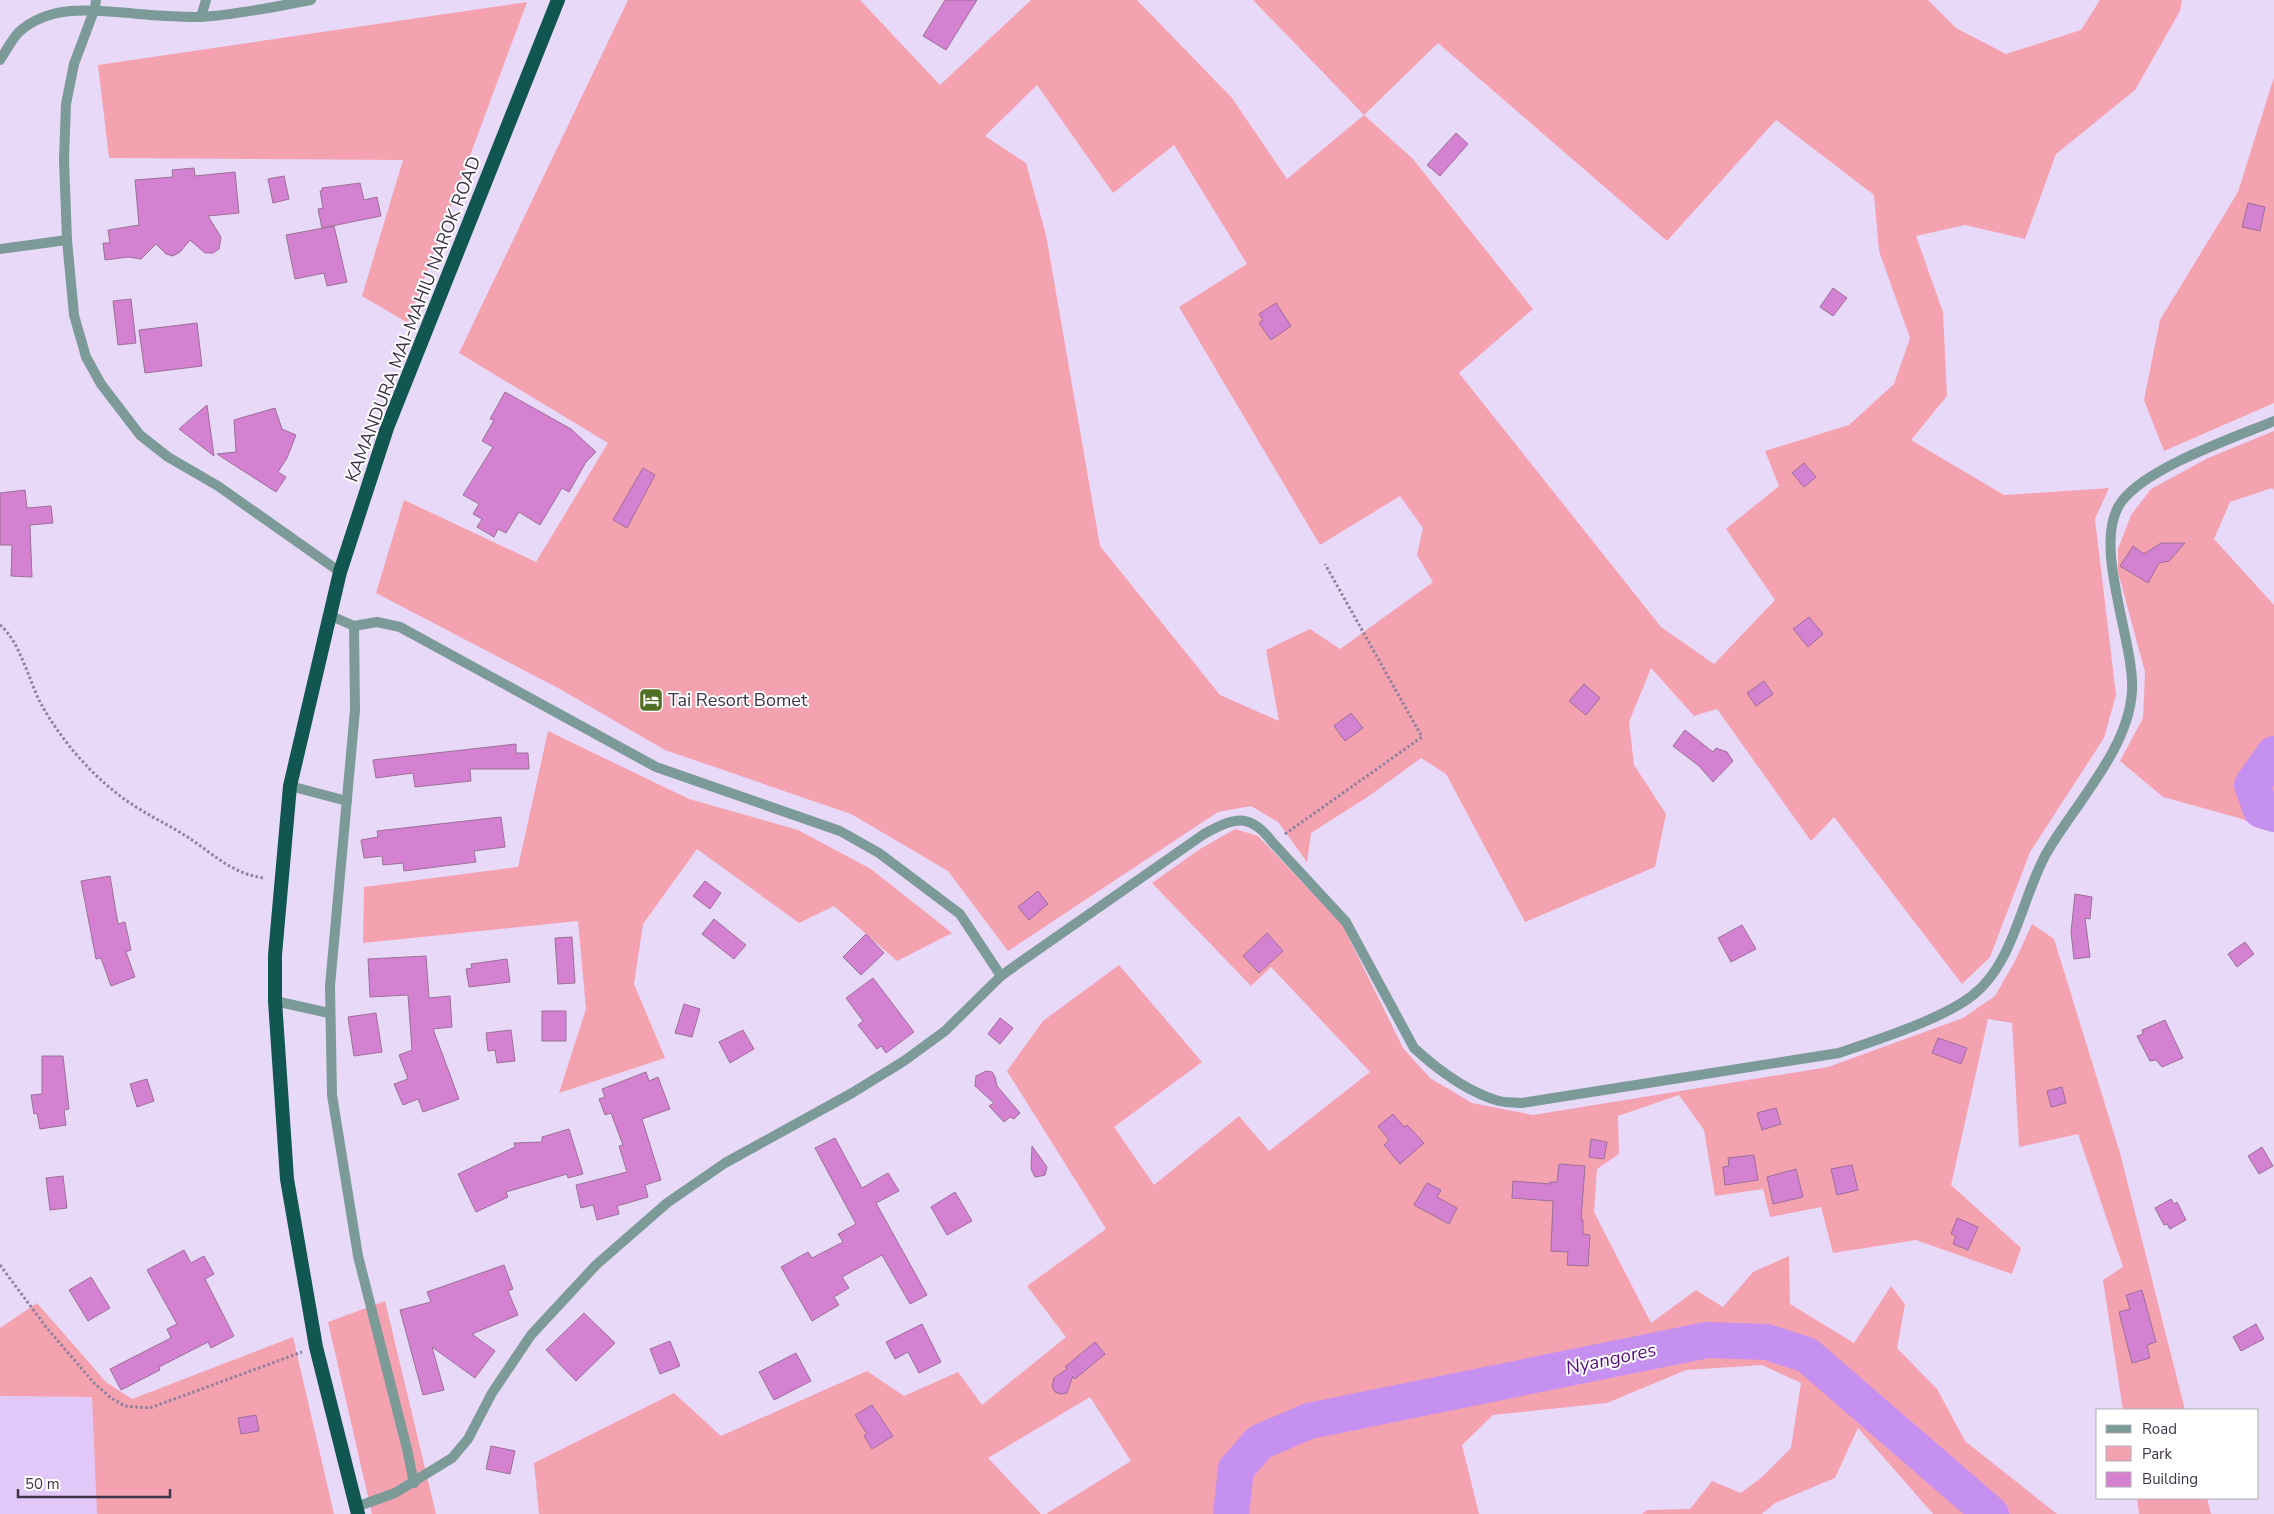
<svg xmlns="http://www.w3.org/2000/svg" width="2274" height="1514" font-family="'Nunito Sans',sans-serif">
	<rect width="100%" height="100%" fill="#e9d9f9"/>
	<polygon fill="#e1c8f8" points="0,1396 93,1397 97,1514 0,1514"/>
	<g fill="#f4a2b0" fill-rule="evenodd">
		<path d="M 628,0 L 860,0 L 940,85 L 1031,0 L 1137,0 L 1232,98 L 1287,179 L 1364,115 L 1253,0 L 1928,0 L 1956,28 L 2006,54 L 2081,30 L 2100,0 L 2182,0 L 2180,11 L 2135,90 L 2056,154 L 2025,239 L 1965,225 L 1916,236 L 1943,312 L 1947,396 L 1911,440 L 2004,495 L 2109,488 L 2095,519 L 2116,695 L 2104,738 L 2030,852 L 1990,957 L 1962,984 L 1834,817 L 1811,841 L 1717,709 L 1694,716 L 1651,668 L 1629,722 L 1634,765 L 1666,814 L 1655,867 L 1525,922 L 1446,774 L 1421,758 L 1369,796 L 1311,833 L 1307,862 L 1278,822 L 1251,806 L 1218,812 L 1008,951 L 948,871 L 851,814 L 665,750 L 558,688 L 376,593 L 404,500 L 536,562 L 608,443 L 459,353 ZM 1438,43 L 1667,241 L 1776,120 L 1874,195 L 1879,251 L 1910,338 L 1894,384 L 1849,425 L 1765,451 L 1779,486 L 1726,529 L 1775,600 L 1714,664 L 1661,627 L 1459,373 L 1533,309 L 1412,158 L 1364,115 ZM 1037,85 L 1113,193 L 1174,145 L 1247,264 L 1179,307 L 1320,545 L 1400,496 L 1423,528 L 1417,555 L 1433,582 L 1340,649 L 1310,629 L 1266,650 L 1279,721 L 1220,695 L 1100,546 L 1046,235 L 1026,163 L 985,136 Z"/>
		<polygon points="527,2 408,323 362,296 403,160 109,158 98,65"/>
		<polygon points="2274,77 2274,403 2164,451 2144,400 2160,320 2238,192"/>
		<polygon points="2274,431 2274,491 2272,488 2230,502 2214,539 2274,605 2274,831 2239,818 2163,797 2120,761 2143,718 2145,672 2118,572 2118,549 2131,515 2151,489 2208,458"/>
		<polygon points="548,731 689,799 798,830 871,869 952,933 897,961 834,906 799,923 697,849 643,924 634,984 665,1058 559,1093 586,1009 578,921 363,943 364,887 518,867"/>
		<polygon points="1235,829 1258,836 1342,924 1403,1048 1430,1078 1472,1103 1533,1115 1828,1067 1963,1018 1995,996 2015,961 2032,924 2054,939 2120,1153 2185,1410 2123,1410 2103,1280 2123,1267 2078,1134 2019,1147 2012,1023 1988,1019 1951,1185 2021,1248 2012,1274 1916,1240 1833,1253 1821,1207 1770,1217 1763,1189 1715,1196 1704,1130 1679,1095 1618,1116 1619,1154 1597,1169 1594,1212 1651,1323 1696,1290 1723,1307 1753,1272 1789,1256 1790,1304 1854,1343 1891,1286 1905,1304 1897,1348 1937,1389 1965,1441 2057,1514 1933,1514 1858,1428 1835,1478 1775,1503 1762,1514 1642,1514 1647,1510 1690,1509 1712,1481 1741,1493 1762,1477 1791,1448 1801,1383 1762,1365 1686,1370 1607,1403 1493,1415 1462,1445 1479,1514 1046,1514 1131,1461 1090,1397 988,1458 1041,1514 539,1514 534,1463 674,1393 721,1436 867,1371 904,1396 958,1372 982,1405 1066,1337 1027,1286 1106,1229 1007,1071 1043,1021 1119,965 1202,1062 1114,1127 1154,1185 1239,1116 1269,1151 1370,1072 1271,967 1251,986 1152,883 1200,849"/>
		<polygon points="385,1301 436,1514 372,1514 328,1322"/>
		<polygon points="37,1303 106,1382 132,1399 293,1337 334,1514 97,1514 92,1397 0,1396 0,1328"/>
		<polygon points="2137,1498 2207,1498 2211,1514 2139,1514"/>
	</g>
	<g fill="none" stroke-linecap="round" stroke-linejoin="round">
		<g stroke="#c590f0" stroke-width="36">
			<polyline points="2274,754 2252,785 2261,810 2274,814"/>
			<polyline points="1231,1514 1236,1469 1260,1442 1309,1421 1707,1340 1767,1342 1807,1355 1991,1514"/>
		</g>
	</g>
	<g fill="#d581d1" stroke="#9b7098">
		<polygon points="945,0 977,0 946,50 923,36"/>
		<polygon points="1456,133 1468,144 1440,176 1427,165"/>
		<polygon points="194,168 195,176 235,172 239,213 208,216 221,237 219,249 213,253 205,253 190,240 180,252 173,256 166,254 156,244 141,259 128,257 105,260 103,243 110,243 108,230 139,225 135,180 173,177 172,170"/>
		<polygon points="284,176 289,199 273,203 268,179"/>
		<polygon points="360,183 364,200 377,197 381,216 322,228 318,209 323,208 320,191 322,191 322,188"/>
		<polygon points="2248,203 2265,207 2260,231 2242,227"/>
		<polygon points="334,226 347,282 327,286 324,273 295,279 286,235"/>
		<polygon points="1833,288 1847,298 1833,316 1820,307"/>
		<polygon points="131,299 136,343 118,345 113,301"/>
		<polygon points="1276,303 1291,326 1271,340 1259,323 1263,320 1259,314"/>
		<polygon points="197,323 202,366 145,373 139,330"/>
		<polygon points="505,392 571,429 596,452 586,462 569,492 562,488 540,525 519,512 506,533 498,529 494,537 477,527 482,519 473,514 479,504 463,495 493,447 482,441 494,420 490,419"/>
		<polygon points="207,405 214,456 179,429"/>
		<polygon points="275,408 282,429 296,435 287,458 278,472 286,477 276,492 217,454 236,452 234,420"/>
		<polygon points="1804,463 1816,477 1804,487 1792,473"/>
		<polygon points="643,468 655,475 627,528 613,520"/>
		<polygon points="25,490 27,508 51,506 53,523 30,525 32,577 11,576 12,545 0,545 0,493"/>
		<polygon points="2161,543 2185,543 2169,561 2159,563 2148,583 2120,566 2133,546 2144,554"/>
		<polygon points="1809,617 1823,634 1808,647 1793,629"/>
		<polygon points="1764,681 1773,694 1756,706 1747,693"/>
		<polygon points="1584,684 1600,698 1586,715 1569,701"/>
		<polygon points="1351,713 1363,728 1345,741 1334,726"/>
		<polygon points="1685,730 1713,752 1716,748 1727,752 1733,761 1713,782 1699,766 1673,746"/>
		<polygon points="516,744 516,753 528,753 529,769 470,769 471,781 415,787 413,773 376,778 373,760"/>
		<polygon points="501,817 505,847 474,851 476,862 404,871 403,863 383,865 382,856 364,858 361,840 378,837 377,831"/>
		<polygon points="110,876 118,924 125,922 131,950 126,952 135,977 111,986 101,958 96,959 81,881"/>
		<polygon points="705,881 721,893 710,909 693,896"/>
		<polygon points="1038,891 1048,904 1029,920 1018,907"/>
		<polygon points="2075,894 2092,897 2090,919 2085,918 2090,957 2074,959 2071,932"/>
		<polygon points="714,919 746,945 734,959 702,934"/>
		<polygon points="1742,925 1756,949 1731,962 1718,938"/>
		<polygon points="1267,933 1283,951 1259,973 1243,956"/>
		<polygon points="866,934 884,953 861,975 843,957"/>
		<polygon points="572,937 575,983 558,984 555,938"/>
		<polygon points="2245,942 2254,954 2237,967 2228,954"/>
		<polygon points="426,956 429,998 450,996 452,1027 433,1029 459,1099 423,1112 418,1099 403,1105 394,1084 408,1079 399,1055 412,1050 408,995 370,997 368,959"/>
		<polygon points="507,959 510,982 469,987 466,969 472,968 471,964"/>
		<polygon points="873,978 914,1032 886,1053 881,1046 877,1049 858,1025 863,1021 846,998"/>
		<polygon points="684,1004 700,1009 692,1037 675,1033"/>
		<rect x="542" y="1011" width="24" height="30"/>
		<polygon points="376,1013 382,1052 354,1056 348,1017"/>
		<polygon points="1000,1018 1013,1028 1000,1044 988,1034"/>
		<polygon points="2165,1020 2183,1058 2162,1067 2156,1060 2150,1061 2137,1036 2143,1034 2142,1030"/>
		<polygon points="511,1030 515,1061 497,1063 495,1050 488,1051 486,1033"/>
		<polygon points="743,1030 754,1049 730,1063 719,1042"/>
		<polygon points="1938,1038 1967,1048 1961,1064 1932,1053"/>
		<polygon points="42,1056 63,1056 69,1109 64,1110 66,1125 40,1129 37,1113 34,1114 31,1095 42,1094"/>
		<polygon points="986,1071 992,1072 995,1077 997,1086 1020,1113 1014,1119 1010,1117 1004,1122 989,1106 994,1103 975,1086 976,1076"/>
		<polygon points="646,1072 649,1081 658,1077 670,1109 642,1119 661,1180 645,1185 648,1197 617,1206 619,1214 597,1220 593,1205 581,1208 576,1185 627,1172 619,1146 623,1145 611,1113 605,1115 599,1099 605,1097 602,1089"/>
		<polygon points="147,1079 154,1101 137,1107 130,1084"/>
		<polygon points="2062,1087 2066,1103 2051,1107 2047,1091"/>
		<polygon points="1776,1108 1781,1124 1762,1130 1757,1113"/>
		<polygon points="1393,1114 1404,1127 1407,1125 1424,1143 1400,1164 1384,1145 1389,1140 1378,1126"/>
		<polygon points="569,1129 583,1174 568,1178 567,1174 506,1192 508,1197 476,1212 458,1174 515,1147 514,1143 542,1142 542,1137"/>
		<polygon points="835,1138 862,1188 888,1173 899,1191 876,1203 927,1295 910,1304 882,1255 842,1277 849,1288 834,1297 839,1305 812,1321 781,1267 808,1252 812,1258 843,1242 838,1234 856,1224 815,1148"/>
		<polygon points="1591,1139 1607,1142 1604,1159 1589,1157"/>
		<polygon points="1032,1146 1047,1167 1045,1175 1041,1176 1035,1177 1031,1169"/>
		<polygon points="2262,1147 2273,1166 2259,1174 2248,1156"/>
		<polygon points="1754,1155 1758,1180 1725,1185 1723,1167 1729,1166 1728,1158"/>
		<polygon points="1559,1164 1585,1166 1581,1220 1583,1220 1583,1234 1590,1235 1588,1266 1567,1265 1568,1252 1551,1251 1553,1201 1512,1198 1513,1181 1550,1184 1550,1182 1557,1182"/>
		<polygon points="1852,1165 1858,1190 1837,1195 1831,1169"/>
		<polygon points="1796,1169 1803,1197 1773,1204 1767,1177"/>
		<polygon points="63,1176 67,1208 50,1210 46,1178"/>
		<polygon points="1427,1183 1441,1190 1437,1197 1457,1208 1449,1224 1414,1205"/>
		<polygon points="955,1192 972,1221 947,1235 931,1207"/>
		<polygon points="2171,1199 2174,1204 2177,1202 2186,1220 2170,1229 2167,1224 2164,1225 2155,1208"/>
		<polygon points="1957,1218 1978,1227 1968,1250 1953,1244 1956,1236 1951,1234"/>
		<polygon points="184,1250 191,1263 204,1256 214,1274 205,1279 234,1336 211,1348 208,1342 159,1367 160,1370 121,1390 110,1369 171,1338 167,1329 177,1324 147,1270"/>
		<polygon points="504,1265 513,1289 508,1291 518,1315 472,1334 495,1351 475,1378 432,1347 444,1390 423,1395 400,1310 431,1302 427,1292"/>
		<polygon points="91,1277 110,1308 88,1321 69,1290"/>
		<polygon points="2142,1290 2156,1342 2147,1345 2150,1358 2132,1363 2119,1312 2130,1309 2126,1295"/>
		<polygon points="584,1313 615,1343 576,1381 546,1350"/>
		<polygon points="922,1324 941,1362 919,1373 908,1352 895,1359 886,1342"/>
		<polygon points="2256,1324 2264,1339 2241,1351 2233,1337"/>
		<polygon points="670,1341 680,1366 660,1374 650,1349"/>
		<polygon points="1095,1342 1105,1354 1075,1379 1073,1376 1067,1393 1061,1394 1055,1392 1052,1387 1054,1378 1067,1369 1065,1367"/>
		<polygon points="796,1353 811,1381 774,1400 759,1372"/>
		<polygon points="872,1405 893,1436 872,1449 864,1436 867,1434 855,1415"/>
		<polygon points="256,1415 259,1431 241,1434 238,1418"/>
		<polygon points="491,1446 515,1451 510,1474 486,1469"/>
	</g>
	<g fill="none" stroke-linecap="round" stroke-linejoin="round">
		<g stroke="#8f819b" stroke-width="3" stroke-dasharray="2.5 2.5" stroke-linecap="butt">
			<path d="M 0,625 C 19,640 29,680 40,702 C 61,741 96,781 133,805 C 151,817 171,826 189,838 C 213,854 234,875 265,878"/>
			<polyline points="1285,834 1422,737 1325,564"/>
			<polyline points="0,1265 46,1327 94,1383 111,1398 125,1406 150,1408 302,1352"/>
		</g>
		<polyline stroke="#7c9b98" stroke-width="10" points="201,17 206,0"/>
		<g stroke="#7c9b98" stroke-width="10">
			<polyline points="96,0 95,8 74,64 66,104 64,160 67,240 74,315 86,357 101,384 140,435 168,457 218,486 340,572"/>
			<path d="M 0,60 C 6,51 12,39 19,32 C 54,0 107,12 150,15 C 166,16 183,17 199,17 C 232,16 278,6 311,0"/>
			<polyline points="0,249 67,240"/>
			<polyline points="329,615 354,626 377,622 400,627 656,767 840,831 879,853 960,914 1001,976"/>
			<polyline points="354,626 355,710 330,986 332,1095 358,1256 407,1449 414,1483"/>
			<polyline points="290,786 347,801"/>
			<polyline points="275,1001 329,1013"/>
			<path d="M 356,1507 L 395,1493 L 452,1458 L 468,1439 L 492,1393 L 531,1335 L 596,1265 L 667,1203 L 725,1163 L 852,1093 L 904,1061 L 945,1031 L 1001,976 L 1019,963 L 1204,834 C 1235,817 1250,812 1273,843 L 1346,922 L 1414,1048 C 1438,1070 1467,1092 1499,1101 C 1506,1103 1514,1102 1522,1103 L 1839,1053 C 1877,1040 1943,1019 1973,995 C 2014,963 2022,897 2046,854 C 2074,805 2129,749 2132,691 C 2135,641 2090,542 2122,501 C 2148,467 2233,438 2274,421"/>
		</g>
		<polyline stroke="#125651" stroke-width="14" points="358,1514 316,1347 287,1179 275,1001 275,955 290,786 340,572 387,428 558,0"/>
	</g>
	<defs>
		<symbol id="hotel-square" viewBox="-11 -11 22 22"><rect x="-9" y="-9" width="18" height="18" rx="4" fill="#527025" stroke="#fff"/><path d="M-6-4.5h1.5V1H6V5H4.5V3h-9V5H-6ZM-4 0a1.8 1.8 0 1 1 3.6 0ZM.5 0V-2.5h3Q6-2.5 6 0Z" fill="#fff"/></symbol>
	</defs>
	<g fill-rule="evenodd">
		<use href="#hotel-square" x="637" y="686" width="28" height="28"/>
	</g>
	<g text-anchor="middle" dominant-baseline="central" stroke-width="4" stroke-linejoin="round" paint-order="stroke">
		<g font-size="18" fill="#3e3348" stroke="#fff">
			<text transform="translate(413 319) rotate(-69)">KAMANDURA MAI-MAHIU NAROK ROAD</text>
		</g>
		<g font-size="18" fill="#3e3348" stroke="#fff" text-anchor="start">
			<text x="668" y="700">Tai Resort Bomet</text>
		</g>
		<g font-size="19" font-style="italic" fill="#590d83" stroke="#fff">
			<text transform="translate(1611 1359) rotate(-12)">Nyangores</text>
		</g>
	</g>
	<rect x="2096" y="1409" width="162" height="90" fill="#ffffff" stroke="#b2adb6"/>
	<rect x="2106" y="1425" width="25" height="8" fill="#7c9b98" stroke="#b2adb6"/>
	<text x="2142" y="1434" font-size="15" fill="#3e3348">Road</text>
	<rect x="2106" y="1446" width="25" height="15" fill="#f4a2b0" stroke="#b2adb6"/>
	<text x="2142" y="1459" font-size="15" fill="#3e3348">Park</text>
	<rect x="2106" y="1472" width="25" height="15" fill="#d581d1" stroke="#b2adb6"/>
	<text x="2142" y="1484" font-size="15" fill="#3e3348">Building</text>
	<path d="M18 1489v8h152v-8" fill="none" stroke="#3e3348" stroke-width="2.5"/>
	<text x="25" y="1489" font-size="15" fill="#3e3348" stroke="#ffffff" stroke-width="4" paint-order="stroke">50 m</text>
</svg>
